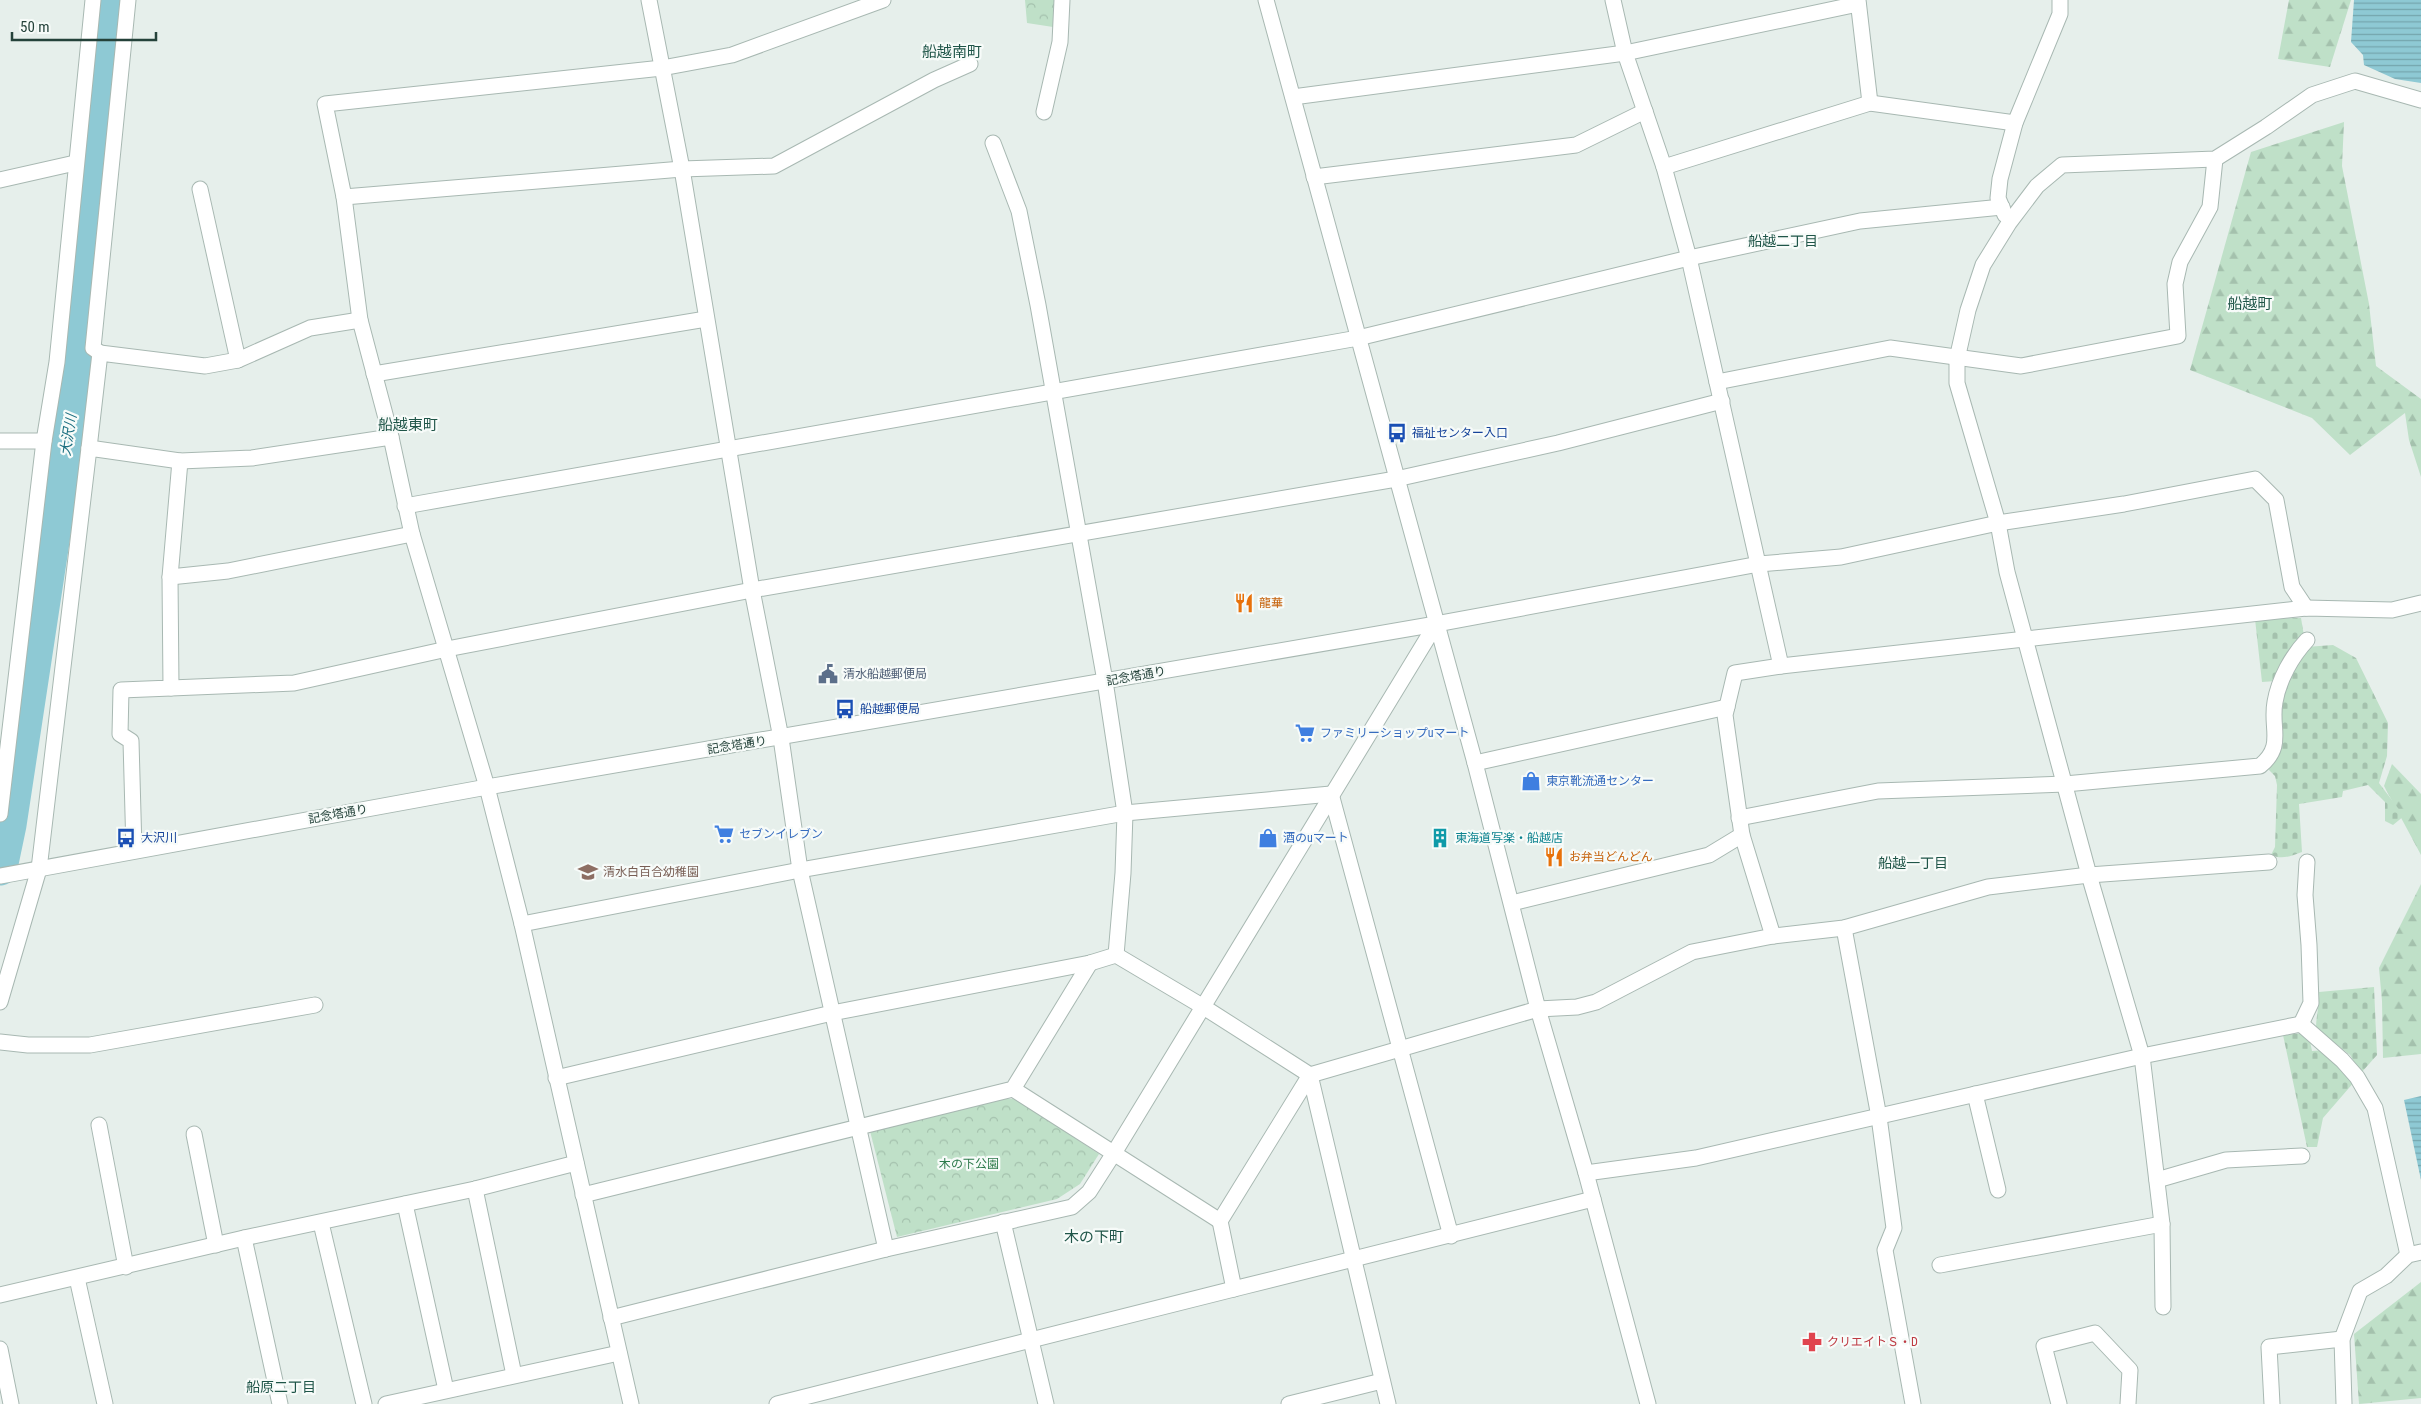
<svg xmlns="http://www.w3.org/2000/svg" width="2421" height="1404" font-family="'Roboto Condensed','Noto Sans JP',sans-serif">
	<defs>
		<pattern id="forest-firs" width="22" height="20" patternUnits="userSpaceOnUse" patternTransform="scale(1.25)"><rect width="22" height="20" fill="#bfe0c8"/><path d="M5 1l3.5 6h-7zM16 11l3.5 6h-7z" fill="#a4c1ad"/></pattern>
		<pattern id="cemetery-stones" width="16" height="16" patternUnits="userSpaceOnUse" patternTransform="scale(1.25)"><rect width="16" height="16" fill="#bfe0c8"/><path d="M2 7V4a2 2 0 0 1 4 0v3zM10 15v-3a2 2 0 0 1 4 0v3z" fill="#a4c1ad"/></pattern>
		<pattern id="park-crowns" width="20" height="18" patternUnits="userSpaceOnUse" patternTransform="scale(1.25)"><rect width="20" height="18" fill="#bfe0c8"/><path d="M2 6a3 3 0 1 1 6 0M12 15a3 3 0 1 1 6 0" fill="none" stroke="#a4c1ad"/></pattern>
		<pattern id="water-rules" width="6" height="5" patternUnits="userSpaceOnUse" patternTransform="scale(1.25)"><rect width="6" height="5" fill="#8ec9d4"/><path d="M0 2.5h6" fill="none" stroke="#74a5ad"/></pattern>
	</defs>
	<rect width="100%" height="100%" fill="#e6efeb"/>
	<g fill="url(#forest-firs)">
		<polygon points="2289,0 2351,0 2330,67 2278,59"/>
		<polygon points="2344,122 2342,166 2369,304 2376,366 2421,399 2421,477 2409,440 2405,413 2350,455 2312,418 2190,370 2251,152"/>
		<polygon points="2392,764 2421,794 2421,855 2384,786"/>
		<polygon points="2421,884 2421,1054 2383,1058 2382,1001 2379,968"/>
		<polygon points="2421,1282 2421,1398 2359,1404 2354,1334"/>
	</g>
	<g fill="url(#cemetery-stones)">
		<polygon points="2301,618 2304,636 2276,681 2262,682 2255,619"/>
		<path d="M 2333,645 L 2356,658 L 2388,723 L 2387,756 L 2379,783 L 2404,816 L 2393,825 L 2385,821 L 2385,802 L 2368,785 L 2343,791 L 2342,797 L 2299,804 L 2302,852 C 2291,856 2282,860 2271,855 L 2275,847 L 2277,785 L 2275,776 L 2269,770 L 2278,701 L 2306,647 Z"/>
		<path d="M 2374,987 L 2377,1055 L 2361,1073 L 2350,1055 L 2316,1028 C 2316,1015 2320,1004 2319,992 Z"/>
		<polygon points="2305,1033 2309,1036 2312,1051 2325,1050 2355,1081 2323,1118 2317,1147 2307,1147 2283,1035"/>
	</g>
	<g fill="url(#park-crowns)">
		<polygon points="1025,0 1055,0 1053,27 1027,23"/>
		<polygon points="1002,1099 1013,1099 1022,1103 1099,1154 1080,1184 1057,1199 897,1237 870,1131"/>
	</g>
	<g fill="url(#water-rules)">
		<polygon points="2354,0 2421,0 2421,83 2395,79 2364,65 2363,55 2351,42"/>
		<polygon points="2421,1096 2421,1180 2404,1100"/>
	</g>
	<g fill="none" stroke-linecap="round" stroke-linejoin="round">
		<polyline stroke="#8ec9d4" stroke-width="35" points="0,868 9,825 83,337 113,0"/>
		<defs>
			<g id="minor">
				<polyline points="649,0 682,169 752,590 781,738 800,870 886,1249"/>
				<polyline points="1266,0 1475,763 1538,1009 1586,1173 1648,1404"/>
				<polyline points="1613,0 1625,53 1664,167 1689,258 1781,666"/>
				<polyline points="1858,0 1870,103"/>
				<polyline points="1293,97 1625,53 1858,4"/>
				<polyline points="1044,112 1060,42 1062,0"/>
				<polyline points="993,143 1019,211 1038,305 1105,681 1125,813 1123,873 1116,955"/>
				<polyline points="1664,167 1870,103 2015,123"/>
				<polyline points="1314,177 1576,145 1645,111"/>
				<polyline points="0,180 75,163"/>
				<polyline points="200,189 238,360"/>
				<polyline points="344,197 682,169 774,166 934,80 970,64"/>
				<polyline points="2005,215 1998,198 2000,179 2015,123 2060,14 2060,0"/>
				<polyline points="100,353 93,348 128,0"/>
				<polyline points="374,374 706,319"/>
				<polyline points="1717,382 1890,348 2021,366 2178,336 2175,284 2180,262 2210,207 2215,159"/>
				<polyline points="0,441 44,441"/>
				<polyline points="89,448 100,353 205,366 238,360 310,328 360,320"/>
				<polyline points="405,506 1358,338 1689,258 1860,221 2002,207"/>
				<polyline points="170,577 228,571 412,534"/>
				<polyline points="171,688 294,683 447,649 752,590 1396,479 1558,443 1722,401"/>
				<polyline points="1475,763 1727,707"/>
				<polyline points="0,814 44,441 57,362 93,0"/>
				<path d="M 1739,818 L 1878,791 L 2065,784 L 2260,766 C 2285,746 2270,728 2275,702 C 2279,679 2292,656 2307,640"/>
				<polyline points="134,850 131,741 120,734 121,690 171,688 170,577 180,461"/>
				<polyline points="0,876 487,787 1436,624 1759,564 1841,557 1998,523 2124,504 2255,479 2276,500 2292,587 2306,608"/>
				<polyline points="1512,903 1709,855 1742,835"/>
				<polyline points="522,924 800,870 1125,813 1331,794 1451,1236"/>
				<polyline points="1844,928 1879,1117 1894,1228 1885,1250 1913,1404"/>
				<polyline points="1773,936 1742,835 1725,715 1735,673 1781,666 2306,608 2392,610 2421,603"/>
				<polyline points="0,1002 39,869 89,448 180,461 252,458 391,437"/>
				<polyline points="2301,1024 2311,1003 2309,945 2305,895 2307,862"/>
				<polyline points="0,1042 28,1045 90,1045 315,1005"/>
				<polyline points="556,1078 832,1013 1090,963 1116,955 1202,1006 1310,1075 1388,1404"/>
				<polyline points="1013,1089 1220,1221"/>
				<polyline points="1975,1094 1998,1190"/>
				<polyline points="99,1125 126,1267"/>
				<polyline points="194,1134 216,1245"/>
				<polyline points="1586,1173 1696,1158 2142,1056 2301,1024 2342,1060 2357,1077 2375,1108 2408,1255"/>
				<polyline points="2157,1180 2226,1160 2302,1156"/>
				<polyline points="475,1189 514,1375"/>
				<polyline points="583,1195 1013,1089 1090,963"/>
				<polyline points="405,1204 446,1390"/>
				<polyline points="1003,1222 1046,1404"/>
				<polyline points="321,1223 364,1404"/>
				<polyline points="244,1238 280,1404"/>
				<polyline points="1940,1265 2162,1224"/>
				<polyline points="77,1278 105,1404"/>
				<polyline points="1234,1289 1220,1221 1310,1075 1538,1009 1577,1007 1596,1002 1692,952 1773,936 1844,928 1988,887 2089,875 2269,862"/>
				<polyline points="0,1295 244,1238 475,1189 576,1163"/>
				<polyline points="2163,1307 2162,1224 2142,1056 2089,875 2007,572 1998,523 1957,383 1957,359 1968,310 1983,265 2009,223 2037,186 2062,165 2215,159 2266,127 2312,95 2355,81 2421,100"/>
				<polyline points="611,1318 886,1249 1072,1207 1089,1192 1114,1153 1436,624"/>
				<polyline points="0,1349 11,1404"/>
				<polyline points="386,1404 619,1353"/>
				<polyline points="631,1404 522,924 487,787 412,534 391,437 360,320 344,197 325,104 662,68 732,55 883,0"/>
				<path d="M 777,1404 C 1049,1334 1321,1268 1593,1199"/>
				<polyline points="1289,1404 1382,1381"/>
				<polyline points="2059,1404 2044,1346 2095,1333 2130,1370 2128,1404"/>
				<polyline points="2272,1404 2269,1347 2342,1339"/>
				<polyline points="2344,1404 2342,1339 2360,1291 2386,1276 2408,1255 2421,1252"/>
			</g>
		</defs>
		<use href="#minor" stroke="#a8b8b2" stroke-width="17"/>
		<use href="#minor" stroke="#fff" stroke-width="15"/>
	</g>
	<defs>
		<symbol id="bus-bare" viewBox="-9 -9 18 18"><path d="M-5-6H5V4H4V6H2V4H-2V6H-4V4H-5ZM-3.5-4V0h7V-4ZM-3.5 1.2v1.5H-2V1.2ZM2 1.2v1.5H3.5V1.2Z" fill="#1a4fb4" stroke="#f7fbf9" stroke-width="2.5" paint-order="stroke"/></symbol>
		<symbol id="restaurant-bare" viewBox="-9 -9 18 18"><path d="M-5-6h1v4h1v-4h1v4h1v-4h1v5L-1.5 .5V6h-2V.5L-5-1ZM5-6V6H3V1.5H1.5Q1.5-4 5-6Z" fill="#e8710a" stroke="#f7fbf9" stroke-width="2.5" paint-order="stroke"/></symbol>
		<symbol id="civic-bare" viewBox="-9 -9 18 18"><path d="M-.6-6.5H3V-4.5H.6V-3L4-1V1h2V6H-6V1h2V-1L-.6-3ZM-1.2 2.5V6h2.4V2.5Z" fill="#5c6f8a" stroke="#f7fbf9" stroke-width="2.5" paint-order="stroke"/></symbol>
		<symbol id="supermarket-bare" viewBox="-9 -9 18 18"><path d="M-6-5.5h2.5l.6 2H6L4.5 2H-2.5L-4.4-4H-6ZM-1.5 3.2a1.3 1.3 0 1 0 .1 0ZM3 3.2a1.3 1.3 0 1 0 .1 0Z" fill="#3f7fe0" stroke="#f7fbf9" stroke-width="2.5" paint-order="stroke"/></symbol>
		<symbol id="shop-bare" viewBox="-9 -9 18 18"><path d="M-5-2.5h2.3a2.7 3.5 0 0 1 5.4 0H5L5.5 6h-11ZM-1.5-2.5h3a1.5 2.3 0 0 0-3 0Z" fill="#3f7fe0" stroke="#f7fbf9" stroke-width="2.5" paint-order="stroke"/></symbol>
		<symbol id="building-bare" viewBox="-9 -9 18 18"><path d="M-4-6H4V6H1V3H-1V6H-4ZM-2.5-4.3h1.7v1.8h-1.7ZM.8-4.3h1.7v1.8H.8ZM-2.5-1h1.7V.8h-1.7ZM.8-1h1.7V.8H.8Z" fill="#0f9aa8" stroke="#f7fbf9" stroke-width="2.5" paint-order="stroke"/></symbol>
		<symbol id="school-bare" viewBox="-9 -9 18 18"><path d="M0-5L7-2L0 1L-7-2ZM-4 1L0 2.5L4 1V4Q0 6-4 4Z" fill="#8d6e63" stroke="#f7fbf9" stroke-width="2.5" paint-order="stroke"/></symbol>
		<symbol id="pharmacy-bare" viewBox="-9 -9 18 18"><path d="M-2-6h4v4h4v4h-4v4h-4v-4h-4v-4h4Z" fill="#e0444e" stroke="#f7fbf9" stroke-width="2.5" paint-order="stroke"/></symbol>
	</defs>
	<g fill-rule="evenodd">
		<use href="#bus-bare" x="1383" y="419" width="28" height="28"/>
		<use href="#restaurant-bare" x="1230" y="589" width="28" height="28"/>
		<use href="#civic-bare" x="814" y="660" width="28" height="28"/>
		<use href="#bus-bare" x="831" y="695" width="28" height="28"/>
		<use href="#supermarket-bare" x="1291" y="719" width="28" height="28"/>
		<use href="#shop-bare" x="1517" y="767" width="28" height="28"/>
		<use href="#supermarket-bare" x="710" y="820" width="28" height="28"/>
		<use href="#bus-bare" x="112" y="824" width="28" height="28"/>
		<use href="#shop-bare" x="1254" y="824" width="28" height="28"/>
		<use href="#building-bare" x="1426" y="824" width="28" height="28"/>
		<use href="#restaurant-bare" x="1540" y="843" width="28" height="28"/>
		<use href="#school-bare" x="574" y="858" width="28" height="28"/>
		<use href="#pharmacy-bare" x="1798" y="1328" width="28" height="28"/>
	</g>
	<g text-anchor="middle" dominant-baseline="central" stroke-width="4.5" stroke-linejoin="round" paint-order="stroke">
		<g font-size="12" fill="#164399" stroke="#f7fbf9" text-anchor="start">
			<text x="1412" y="433">福祉センター入口</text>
			<text x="860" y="709">船越郵便局</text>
			<text x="141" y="838">大沢川</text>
		</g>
		<g font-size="12" fill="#c56008" stroke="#f7fbf9" text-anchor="start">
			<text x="1259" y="603">龍華</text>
			<text x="1569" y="857">お弁当どんどん</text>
		</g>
		<g font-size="12" fill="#4e5e75" stroke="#f7fbf9" text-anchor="start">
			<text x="843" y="674">清水船越郵便局</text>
		</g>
		<g font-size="12" fill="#24423a" stroke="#f7fbf9">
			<text transform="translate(1136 676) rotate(-10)">記念塔通り</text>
			<text transform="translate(737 745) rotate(-9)">記念塔通り</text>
			<text transform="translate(338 814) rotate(-10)">記念塔通り</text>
		</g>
		<g font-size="12" fill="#366cbe" stroke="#f7fbf9" text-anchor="start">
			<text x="1320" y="733">ファミリーショップuマート</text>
			<text x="1546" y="781">東京靴流通センター</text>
			<text x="739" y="834">セブンイレブン</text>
			<text x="1283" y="838">酒のuマート</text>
		</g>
		<g font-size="12" fill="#0d838f" stroke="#f7fbf9" text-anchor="start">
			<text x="1455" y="838">東海道写楽・船越店</text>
		</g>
		<g font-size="12" fill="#785e54" stroke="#f7fbf9" text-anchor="start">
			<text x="603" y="872">清水白百合幼稚園</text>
		</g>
		<g font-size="12" fill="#2d7a4b" stroke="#f7fbf9">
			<text x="969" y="1164">木の下公園</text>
		</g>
		<g font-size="12" fill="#be3a42" stroke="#f7fbf9" text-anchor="start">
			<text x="1827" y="1342">クリエイトＳ・D</text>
		</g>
		<g font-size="14" fill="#1f5548" stroke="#f7fbf9">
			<text x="1783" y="241">船越二丁目</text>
			<text x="1913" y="863">船越一丁目</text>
			<text x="281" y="1387">船原二丁目</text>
		</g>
		<g font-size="14" font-style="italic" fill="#1c6f80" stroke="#f7fbf9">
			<text transform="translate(68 435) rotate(-81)">大沢川</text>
		</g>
		<g font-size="15" fill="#1f5548" stroke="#f7fbf9">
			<text x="952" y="52">船越南町</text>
			<text x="2250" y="304">船越町</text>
			<text x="408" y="425">船越東町</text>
			<text x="1094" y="1237">木の下町</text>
		</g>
	</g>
	<path d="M12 32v8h144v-8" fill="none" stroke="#24423a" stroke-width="2.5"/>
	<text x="20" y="32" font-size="15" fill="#24423a" stroke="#f7fbf9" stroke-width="4" paint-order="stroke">50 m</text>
</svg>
